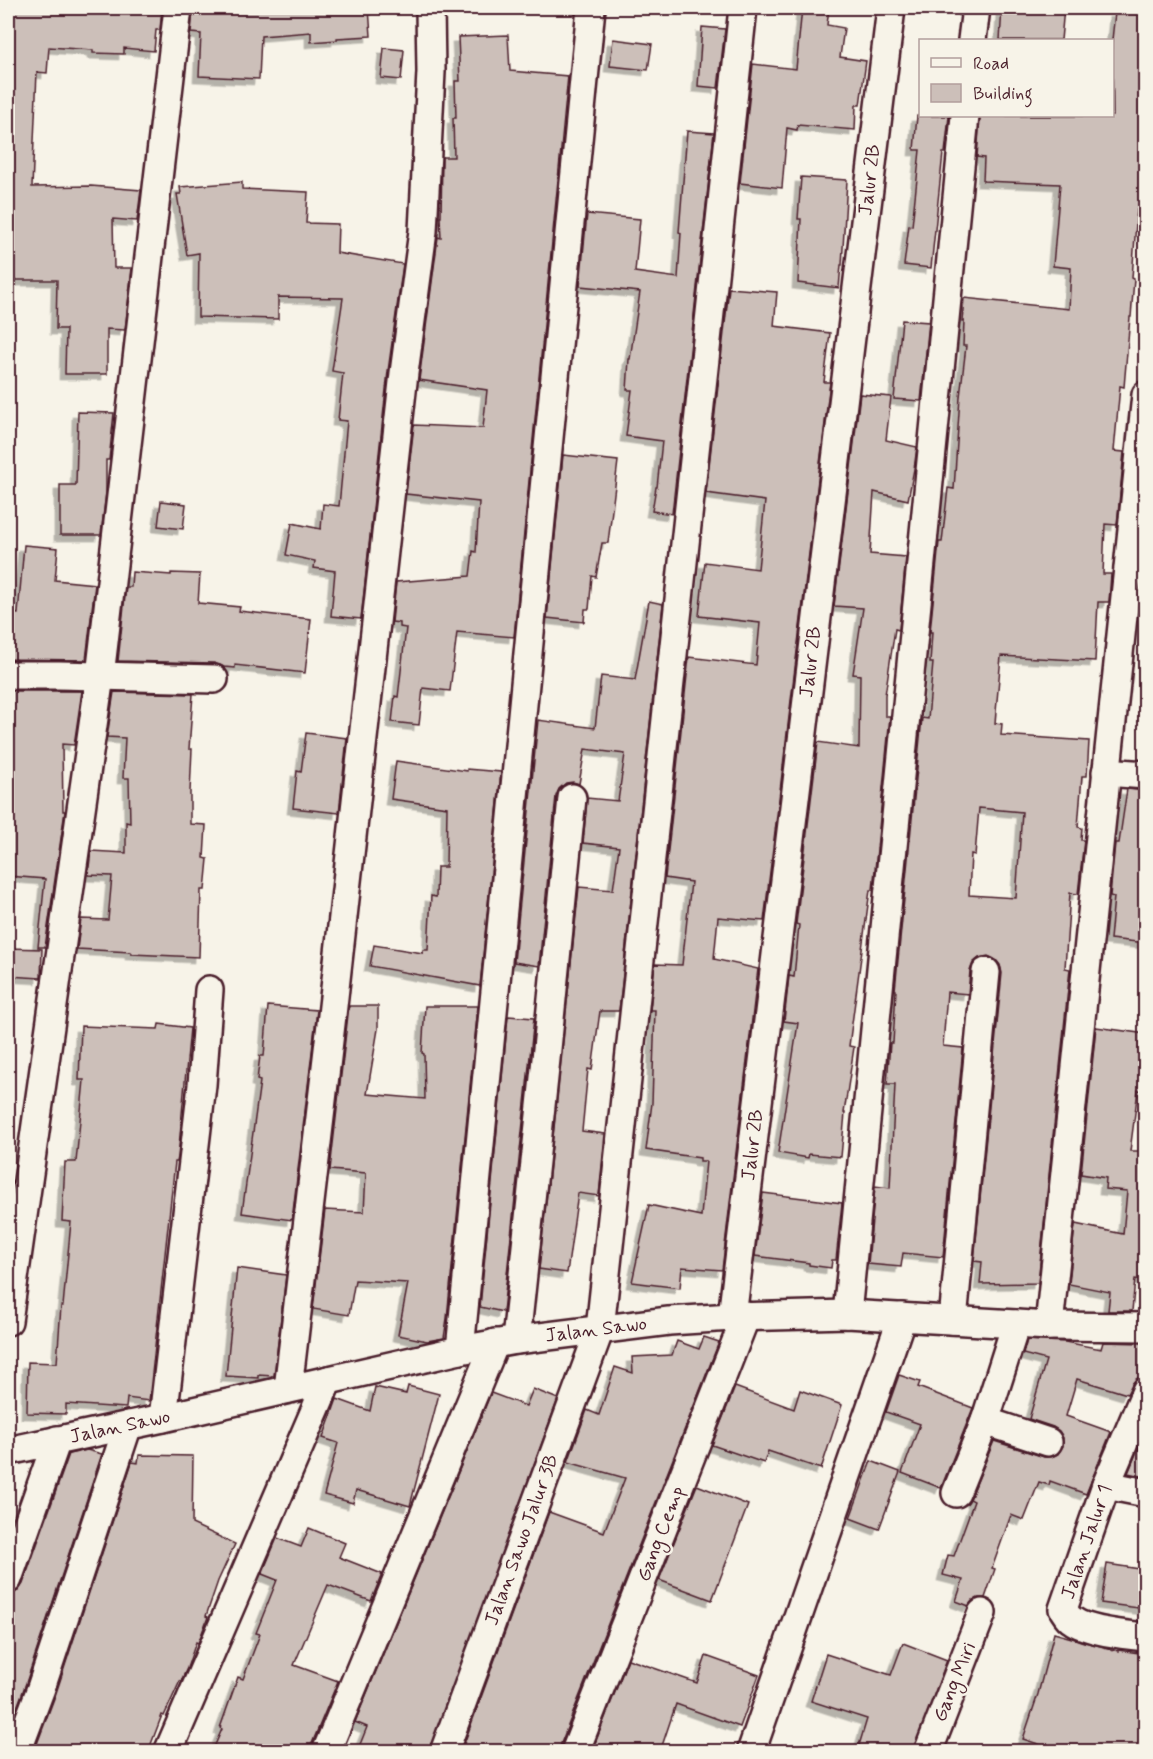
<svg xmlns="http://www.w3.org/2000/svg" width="1153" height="1759" font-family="Mynerve,sans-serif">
	<defs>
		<filter id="shadow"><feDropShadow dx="-5.5" dy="5.5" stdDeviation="0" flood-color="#0004"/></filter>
	</defs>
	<rect width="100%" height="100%" fill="#f7f3e8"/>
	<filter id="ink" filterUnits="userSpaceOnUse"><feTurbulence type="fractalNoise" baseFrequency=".0167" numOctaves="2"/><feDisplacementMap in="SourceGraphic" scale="12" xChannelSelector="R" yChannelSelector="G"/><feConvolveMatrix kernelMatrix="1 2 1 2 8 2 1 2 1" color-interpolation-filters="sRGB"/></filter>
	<g filter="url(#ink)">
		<g fill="#ccbfb9" stroke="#4a1f2b" stroke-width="1.5" fill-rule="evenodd" filter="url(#shadow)">
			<polygon points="8,8 162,8 160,30 156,30 154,51 124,48 124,54 93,53 93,50 49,47 47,73 37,72 32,187 91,186 141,190 137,221 113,219 114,268 132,268 125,330 107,329 107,374 65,374 66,329 56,329 57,280 8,280"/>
			<polygon points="193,8 369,8 371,36 337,38 337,40 311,42 311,32 261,36 259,79 199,76 201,34 191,33"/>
			<polygon points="802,8 829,8 827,25 844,28 840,57 866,61 860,105 856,105 855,130 798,125 797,130 787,128 782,188 740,183 753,64 796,69"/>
			<polygon points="1002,8 1064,8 1061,40 1000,40"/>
			<path d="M 1115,12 L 1146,15 L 1146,179 L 1142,178 L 1140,209 L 1137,209 L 1132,278 L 1134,279 L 1131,317 L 1130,317 L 1124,387 L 1120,386 L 1114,451 L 1124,452 L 1117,525 L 1105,524 L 1103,574 L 1111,574 L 1109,602 L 1098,602 L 1095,661 L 1001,656 L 995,723 L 1002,724 L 1001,735 L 1089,741 L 1087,776 L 1082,776 L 1078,827 L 1082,828 L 1081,840 L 1084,840 L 1078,894 L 1070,893 L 1065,968 L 1070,969 L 1038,1283 L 980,1284 L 982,1262 L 974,1261 L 1002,973 L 1000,965 L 996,960 L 988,956 L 979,958 L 973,963 L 970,971 L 968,994 L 947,992 L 943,1046 L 963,1048 L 943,1257 L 903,1253 L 901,1267 L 868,1264 L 875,1186 L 890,1188 L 895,1084 L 887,1084 L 890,1043 L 893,1043 L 896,990 L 895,990 L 922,718 L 928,719 L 933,663 L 930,663 L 932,632 L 930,632 L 939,542 L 942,542 L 948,488 L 954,489 L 960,397 L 966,346 L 963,346 L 964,321 L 962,321 L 964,298 L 1069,309 L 1071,268 L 1053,266 L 1060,184 L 983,181 L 984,158 L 977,157 L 980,116 L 1113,116 L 1112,40 ZM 979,808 L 1022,812 L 1016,898 L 969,895 L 971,854 L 975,855 Z"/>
			<polygon points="702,27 725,29 718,88 698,86"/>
			<polygon points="508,35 510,71 568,76 514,637 457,632 450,691 423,688 419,725 392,722 395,696 398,697 406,628 400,627 400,623 392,622 396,582 470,576 473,551 476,552 479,502 406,494 414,425 483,428 487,390 419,380 438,237 441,238 440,217 441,217 442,157 454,157 453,118 456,118 455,81 460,81 458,37"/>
			<polygon points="613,39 652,44 648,70 610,66"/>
			<polygon points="384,48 404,50 401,80 381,78"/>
			<polygon points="917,116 949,116 945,153 943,153 931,268 904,265 909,225 912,226 920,150 914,150"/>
			<polygon points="687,131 714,133 672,514 652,511 656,487 657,487 662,441 626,436 632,390 627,390 629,359 630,359 640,292 580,286 587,214 640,219 635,272 678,278 681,233 679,232"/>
			<polygon points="801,177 847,180 842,265 841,265 839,288 798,283 801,219 798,219"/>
			<polygon points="242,182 242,189 308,192 306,223 338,224 337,253 403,264 388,371 361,619 331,616 335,571 314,568 315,561 286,555 292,523 321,529 323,504 339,506 347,421 338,420 343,373 332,371 343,298 278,297 278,319 198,317 199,253 187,255 177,194 181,194 180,187"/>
			<polygon points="729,288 777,292 774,326 830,333 824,382 830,382 764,921 718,917 714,959 758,969 722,1270 682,1267 680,1288 632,1282 649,1205 701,1216 706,1161 700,1161 700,1158 646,1150 652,1103 655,1010 650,1010 655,964 682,965 691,882 665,878 689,657 756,665 760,623 699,616 705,562 758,569 765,501 706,493"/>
			<polygon points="902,320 929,322 921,401 894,399"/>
			<polygon points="860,394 891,397 886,440 917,447 914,469 908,500 874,492 870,554 906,557 899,630 895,629 885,695 885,716 890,716 873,890 870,890 849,1046 854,1047 844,1113 845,1113 841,1157 809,1154 808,1158 778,1153 798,1023 784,1021 789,976 794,977 799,925 796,924 818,742 859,748 860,675 853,674 863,608 834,606"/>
			<polygon points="78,412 114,413 109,460 106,460 106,492 101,535 60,535 60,485 76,485"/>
			<polygon points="563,455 618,461 608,543 602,543 596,577 592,576 589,609 585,609 584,622 547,618"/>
			<polygon points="161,501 186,504 183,529 158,526"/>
			<polygon points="24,545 58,548 55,580 95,584 86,660 8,659 8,613 18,614"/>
			<polygon points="132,572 171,575 171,573 200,574 198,603 240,607 239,611 311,619 305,673 235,665 235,668 224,667 214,663 118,661 126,587 131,587"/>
			<polygon points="649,601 663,604 619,1011 600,1011 592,1070 588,1069 582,1131 605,1134 599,1196 578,1193 567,1273 539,1269 579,887 613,890 619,847 583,843 587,798 618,801 625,754 585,749 579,784 573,782 566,783 559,789 556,796 539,966 514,962 538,720 595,728 601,676 635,680"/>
			<polygon points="10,691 82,691 74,745 62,744 63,811 65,811 45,947 38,947 45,879 8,876 8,742"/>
			<polygon points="114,692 193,694 189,749 192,749 190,792 190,824 206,825 204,858 208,859 205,890 201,890 199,957 131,954 131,952 77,949 81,919 108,920 112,876 88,875 91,851 126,853 126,822 130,823 129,778 123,778 125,738 107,737"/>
			<polygon points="306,733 347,738 339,813 293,808 297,771 301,772"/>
			<polygon points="396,761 467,771 467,769 501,772 480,986 370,966 374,945 423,953 423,950 428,950 431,896 436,897 437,867 446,867 447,807 391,799"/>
			<polygon points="1127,789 1146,791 1146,943 1110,939 1114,897 1110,896 1115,843 1119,843"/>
			<polygon points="8,948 42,949 41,978 8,976"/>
			<polygon points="268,1006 317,1010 292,1220 242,1213 260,1081 257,1080 260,1056 264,1056"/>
			<polygon points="349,1006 378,1006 378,1029 367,1094 425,1099 424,1054 422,1053 425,1006 478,1006 447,1318 444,1338 427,1341 398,1335 408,1283 355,1280 349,1315 313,1309 325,1210 364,1212 366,1173 330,1170"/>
			<polygon points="508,1016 534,1018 503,1312 480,1307"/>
			<polygon points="159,1024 190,1028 178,1157 177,1162 175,1162 149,1401 127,1398 126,1408 66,1404 66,1414 27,1413 28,1362 57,1363 61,1306 63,1306 71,1222 62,1221 65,1162 76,1162 84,1080 79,1080 81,1026 158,1029"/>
			<polygon points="1096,1027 1146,1034 1146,1091 1138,1090 1130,1151 1146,1151 1146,1280 1135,1279 1132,1311 1108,1311 1110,1292 1069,1284 1075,1224 1123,1234 1127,1191 1105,1189 1106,1178 1081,1174"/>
			<polygon points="763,1193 842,1203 836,1260 832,1260 831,1268 809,1265 809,1263 755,1256"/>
			<polygon points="237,1268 286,1275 274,1376 258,1375 258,1378 226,1376"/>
			<polygon points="704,1337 719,1342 560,1746 560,1752 461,1752 549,1512 604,1532 625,1478 568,1462 587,1410 599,1415 615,1367 633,1373 632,1357 672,1355 677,1341 699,1349"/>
			<polygon points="1027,1340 1065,1342 1101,1349 1103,1342 1141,1343 1146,1344 1146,1359 1140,1377 1136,1379 1132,1384 1127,1394 1077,1379 1066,1416 1111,1432 1086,1494 1050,1481 1049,1485 1039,1482 1024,1520 1011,1515 992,1568 995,1569 985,1598 979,1598 973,1600 969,1606 956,1601 963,1580 943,1575 948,1555 954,1556 974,1501 970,1499 994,1441 1044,1457 1051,1457 1058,1454 1063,1446 1063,1438 1059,1431 1053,1427 1029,1419 1046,1360 1023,1354"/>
			<polygon points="899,1375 920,1382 918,1387 973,1408 941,1488 902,1473 920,1424 886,1412"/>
			<polygon points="408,1386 439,1394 410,1506 356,1490 353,1503 324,1495 338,1443 323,1438 337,1399 370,1411 375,1387 406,1394"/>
			<polygon points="735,1387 794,1409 800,1390 842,1405 821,1469 768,1451 764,1463 712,1445"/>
			<polygon points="533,1389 558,1399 429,1752 357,1752 367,1727 355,1722 491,1393 526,1406"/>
			<polygon points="1141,1442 1146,1444 1146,1477 1128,1473"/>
			<polygon points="87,1450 102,1454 26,1683 8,1732 8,1594 18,1591 23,1584 69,1454"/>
			<polygon points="139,1455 193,1456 192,1524 235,1544 218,1581 206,1616 208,1617 200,1638 198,1643 196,1642 187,1668 181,1681 180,1681 164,1716 162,1715 148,1752 34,1752 56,1693 132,1462 138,1463"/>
			<polygon points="871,1461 900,1472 879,1529 850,1518"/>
			<polygon points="697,1485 748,1505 712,1600 659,1580"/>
			<polygon points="309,1528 345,1543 339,1557 382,1574 371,1601 328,1585 294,1665 338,1681 311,1746 311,1752 212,1752 222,1729 220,1728 238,1677 243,1679 260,1634 256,1633 277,1580 262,1574 277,1538 301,1547"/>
			<polygon points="1107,1564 1146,1570 1146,1609 1101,1603"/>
			<polygon points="1054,1633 1118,1651 1118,1650 1146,1654 1146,1752 1062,1752 1023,1739 1038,1694"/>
			<polygon points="903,1643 947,1660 913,1752 857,1752 867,1719 811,1701 826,1654 891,1675"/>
			<polygon points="706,1656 759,1675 740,1727 676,1704 660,1752 610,1752 594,1746 628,1659 697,1683"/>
		</g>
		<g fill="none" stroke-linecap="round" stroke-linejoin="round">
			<defs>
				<g id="street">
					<polyline points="972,40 976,8"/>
					<polyline points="8,675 59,675 214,679"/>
					<polyline points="1106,772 1146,775"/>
					<polyline points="847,1314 965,116"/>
					<polyline points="732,1317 891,8"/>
					<polyline points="953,1320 986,972"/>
					<polyline points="8,1321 100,676 178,8"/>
					<polyline points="1049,1326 1146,395"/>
					<polyline points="516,1340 546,1059 572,798"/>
					<polyline points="460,1350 591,8"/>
					<polyline points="288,1389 331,1024 404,373 423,231 431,72 430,8"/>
					<path d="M 1146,1391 L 1106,1485 L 1063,1609 C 1065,1612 1068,1618 1072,1620 C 1086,1631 1127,1635 1146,1637"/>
					<polyline points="163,1418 202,1085 209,990"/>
					<polyline points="985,1421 1048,1442"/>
					<polyline points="8,1451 163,1418 460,1350 516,1340 669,1321 732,1317 847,1314 1049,1326 1146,1327"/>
					<polyline points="1106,1485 1146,1493"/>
					<polyline points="956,1493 985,1421 1016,1324"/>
					<polyline points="8,1579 57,1440"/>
					<polyline points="17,1752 41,1688 128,1425"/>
					<polyline points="168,1752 328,1380"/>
					<polyline points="326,1752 495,1343"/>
					<polyline points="444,1752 600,1329 743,8"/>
					<polyline points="575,1752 746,1316"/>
					<polyline points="751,1752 902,1317"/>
					<polyline points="928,1752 982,1613"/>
				</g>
			</defs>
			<use href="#street" stroke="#4a1f2b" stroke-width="32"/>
			<use href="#street" stroke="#f7f3e8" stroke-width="27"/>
		</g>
	</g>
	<g text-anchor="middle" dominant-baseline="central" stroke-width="5" stroke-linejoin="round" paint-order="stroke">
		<g font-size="20" fill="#4a1f2b" stroke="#f7f3e8">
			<text transform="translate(870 180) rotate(-83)">Jalur 2B</text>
			<text transform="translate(811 662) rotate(-83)">Jalur 2B</text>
			<text transform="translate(753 1145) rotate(-83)">Jalur 2B</text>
			<text transform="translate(596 1330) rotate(-7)">Jalan Sawo</text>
			<text transform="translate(120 1427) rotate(-12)">Jalan Sawo</text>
			<text transform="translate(661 1534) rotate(-69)">Gang Cemp</text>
			<text transform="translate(522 1540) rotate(-70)">Jalan Sawo Jalur 3B</text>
			<text transform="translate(1087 1542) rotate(-71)">Jalan Jalur 1</text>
			<text transform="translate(955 1682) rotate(-68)">Gang Miri</text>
		</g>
	</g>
	<rect width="1153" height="1759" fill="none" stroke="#f7f3e8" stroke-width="30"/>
	<rect x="15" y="15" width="1123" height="1729" fill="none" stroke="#4a1f2b" stroke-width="2" filter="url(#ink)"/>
	<rect x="919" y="39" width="195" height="78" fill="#f7f3e8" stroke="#b29e9c" stroke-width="1.5"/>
	<rect x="931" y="58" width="30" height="9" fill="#f7f3e8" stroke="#b29e9c" stroke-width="1.5"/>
	<text x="973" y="69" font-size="18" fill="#4a1f2b">Road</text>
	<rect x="931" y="84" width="30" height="18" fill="#ccbfb9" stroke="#b29e9c" stroke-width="1.5"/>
	<text x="973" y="99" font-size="18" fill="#4a1f2b">Building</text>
</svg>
